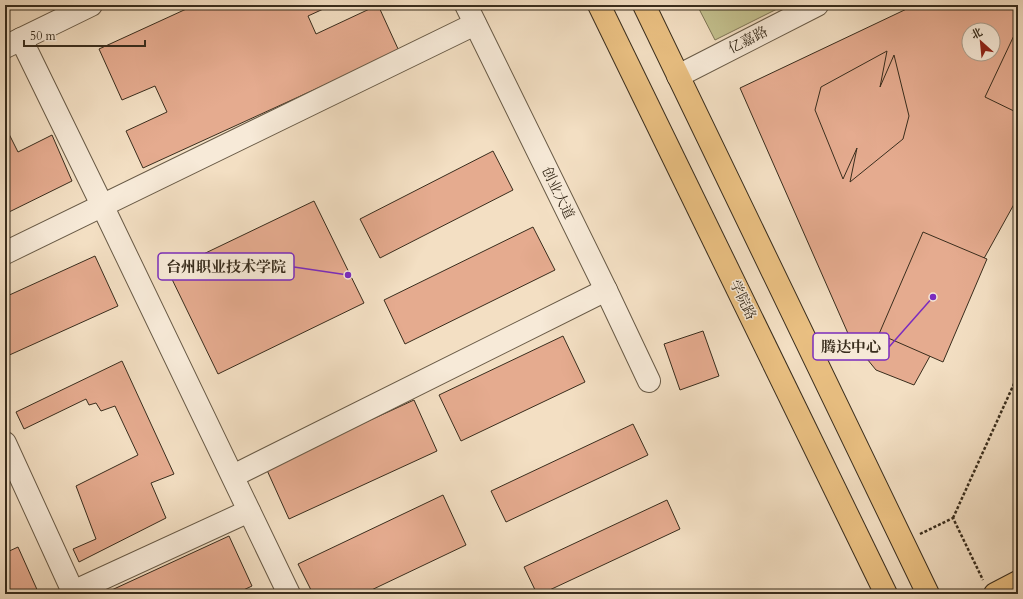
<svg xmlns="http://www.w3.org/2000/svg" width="1023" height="599" font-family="Cardo,'Noto Serif SC',serif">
	<rect width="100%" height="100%" fill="#f3dfc3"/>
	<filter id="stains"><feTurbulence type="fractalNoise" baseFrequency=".005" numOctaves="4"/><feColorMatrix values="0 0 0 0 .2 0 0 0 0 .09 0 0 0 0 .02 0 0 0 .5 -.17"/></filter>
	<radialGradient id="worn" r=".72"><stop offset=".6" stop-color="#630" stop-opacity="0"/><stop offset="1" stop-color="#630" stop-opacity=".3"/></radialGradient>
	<polygon fill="#c3c08e" stroke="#7e7656" points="697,5 785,5 715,40"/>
	<g fill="#e5ab8f" stroke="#392d1d" fill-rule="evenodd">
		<polygon points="195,5 332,5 308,16 316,34 378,5 399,51 143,168 126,131 167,112 155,86 122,100 99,49"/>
		<path d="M 915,5 L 1018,5 L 1018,197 L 914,385 L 876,370 L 850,338 L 740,88 ZM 969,30 L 993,30 L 993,54 L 969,54 Z"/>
		<polygon points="1018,27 1018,113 985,97"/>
		<polygon points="887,51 880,87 894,55 909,116 903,139 850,182 857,148 843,179 815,110 821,87"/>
		<polygon points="5,126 18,152 52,135 72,181 5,214"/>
		<polygon points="493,151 513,190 380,258 360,219"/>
		<polygon points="314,201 364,303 218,374 168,271"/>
		<polygon points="533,227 555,270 405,344 384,300"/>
		<polygon points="923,232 987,259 943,362 879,334"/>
		<polygon points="95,256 118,306 5,357 5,297"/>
		<polygon points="703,331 719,376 680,390 664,344"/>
		<polygon points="563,336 585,382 461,441 439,395"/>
		<polygon points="122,361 174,474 151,483 166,518 79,562 73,549 96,539 76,486 138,455 115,406 101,411 96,403 89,405 86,399 24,429 16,412"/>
		<polygon points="414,400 437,451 289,519 266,468"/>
		<polygon points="633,424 648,455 506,522 491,491"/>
		<polygon points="443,495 466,545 363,594 313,594 298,564"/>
		<polygon points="667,500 680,529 541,594 537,594 524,567"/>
		<polygon points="229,536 252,586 235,594 103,594"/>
		<polygon points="18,547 39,594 5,594 5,553"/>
	</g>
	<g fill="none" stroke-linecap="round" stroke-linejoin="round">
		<defs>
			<g id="minor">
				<polyline points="466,5 606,290 649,381"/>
				<polyline points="21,39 102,205 289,594"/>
				<polyline points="5,47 91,5"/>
				<polyline points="678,76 817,5"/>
				<polyline points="5,253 475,24"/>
				<polyline points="5,443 74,594"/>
				<polyline points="233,476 606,290"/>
				<polyline points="73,592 249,511"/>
			</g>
			<g id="major">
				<polyline points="599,5 886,594"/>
				<polyline points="644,5 928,594"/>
				<polyline points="995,594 1018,582"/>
			</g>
		</defs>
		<use href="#minor" stroke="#685a46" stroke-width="24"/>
		<use href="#major" stroke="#392d1d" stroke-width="24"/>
		<g stroke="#392d1d" stroke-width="2.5" stroke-dasharray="3 2" stroke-linecap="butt">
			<polyline points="953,518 1018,375"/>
			<polyline points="920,534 953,518 983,580"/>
		</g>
		<use href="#minor" stroke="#f7ead8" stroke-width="22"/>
		<use href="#major" stroke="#eac082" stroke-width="22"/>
	</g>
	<g text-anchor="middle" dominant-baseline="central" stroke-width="3" stroke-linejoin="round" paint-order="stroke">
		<g font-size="14" fill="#392d1d" stroke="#f7ead8">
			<text transform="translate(748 40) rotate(-27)">亿嘉路</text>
			<text transform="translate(558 193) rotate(64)">创业大道</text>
			<text transform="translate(743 300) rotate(64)">学院路</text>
		</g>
	</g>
	<path fill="none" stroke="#7b2cbf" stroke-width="1.5" d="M348 275L294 267M933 297L889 347"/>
	<g fill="#7b2cbf" stroke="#f7ead8" stroke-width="1.5">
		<circle cx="348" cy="275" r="4"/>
		<circle cx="933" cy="297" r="4"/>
	</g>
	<g fill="#f7ead8" stroke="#7b2cbf" stroke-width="1.5">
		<rect x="158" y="253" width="136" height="27" rx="4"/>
		<rect x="813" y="333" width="76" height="27" rx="4"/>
	</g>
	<g font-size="15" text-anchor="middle" font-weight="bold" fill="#392d1d">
		<text x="226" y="272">台州职业技术学院</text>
		<text x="851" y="352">腾达中心</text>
	</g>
	<rect width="1023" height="599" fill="none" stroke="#f3dfc3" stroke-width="20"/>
	<rect x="6" y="6" width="1011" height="587" fill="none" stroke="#392d1d" stroke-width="2"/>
	<rect x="10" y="10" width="1003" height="579" fill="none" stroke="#392d1d"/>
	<g transform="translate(981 42) rotate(333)"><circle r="19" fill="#f7ead8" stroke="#ab9e8d"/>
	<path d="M0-3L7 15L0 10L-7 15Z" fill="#8f2418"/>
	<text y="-6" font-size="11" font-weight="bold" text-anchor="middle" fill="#392d1d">北</text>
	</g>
	<path d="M24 40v6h121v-6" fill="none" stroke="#392d1d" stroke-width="2"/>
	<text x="30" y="40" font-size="12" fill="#392d1d" stroke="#f7ead8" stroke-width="3" paint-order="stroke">50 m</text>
	<rect width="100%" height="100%" filter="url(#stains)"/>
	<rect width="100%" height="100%" fill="url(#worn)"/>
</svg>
